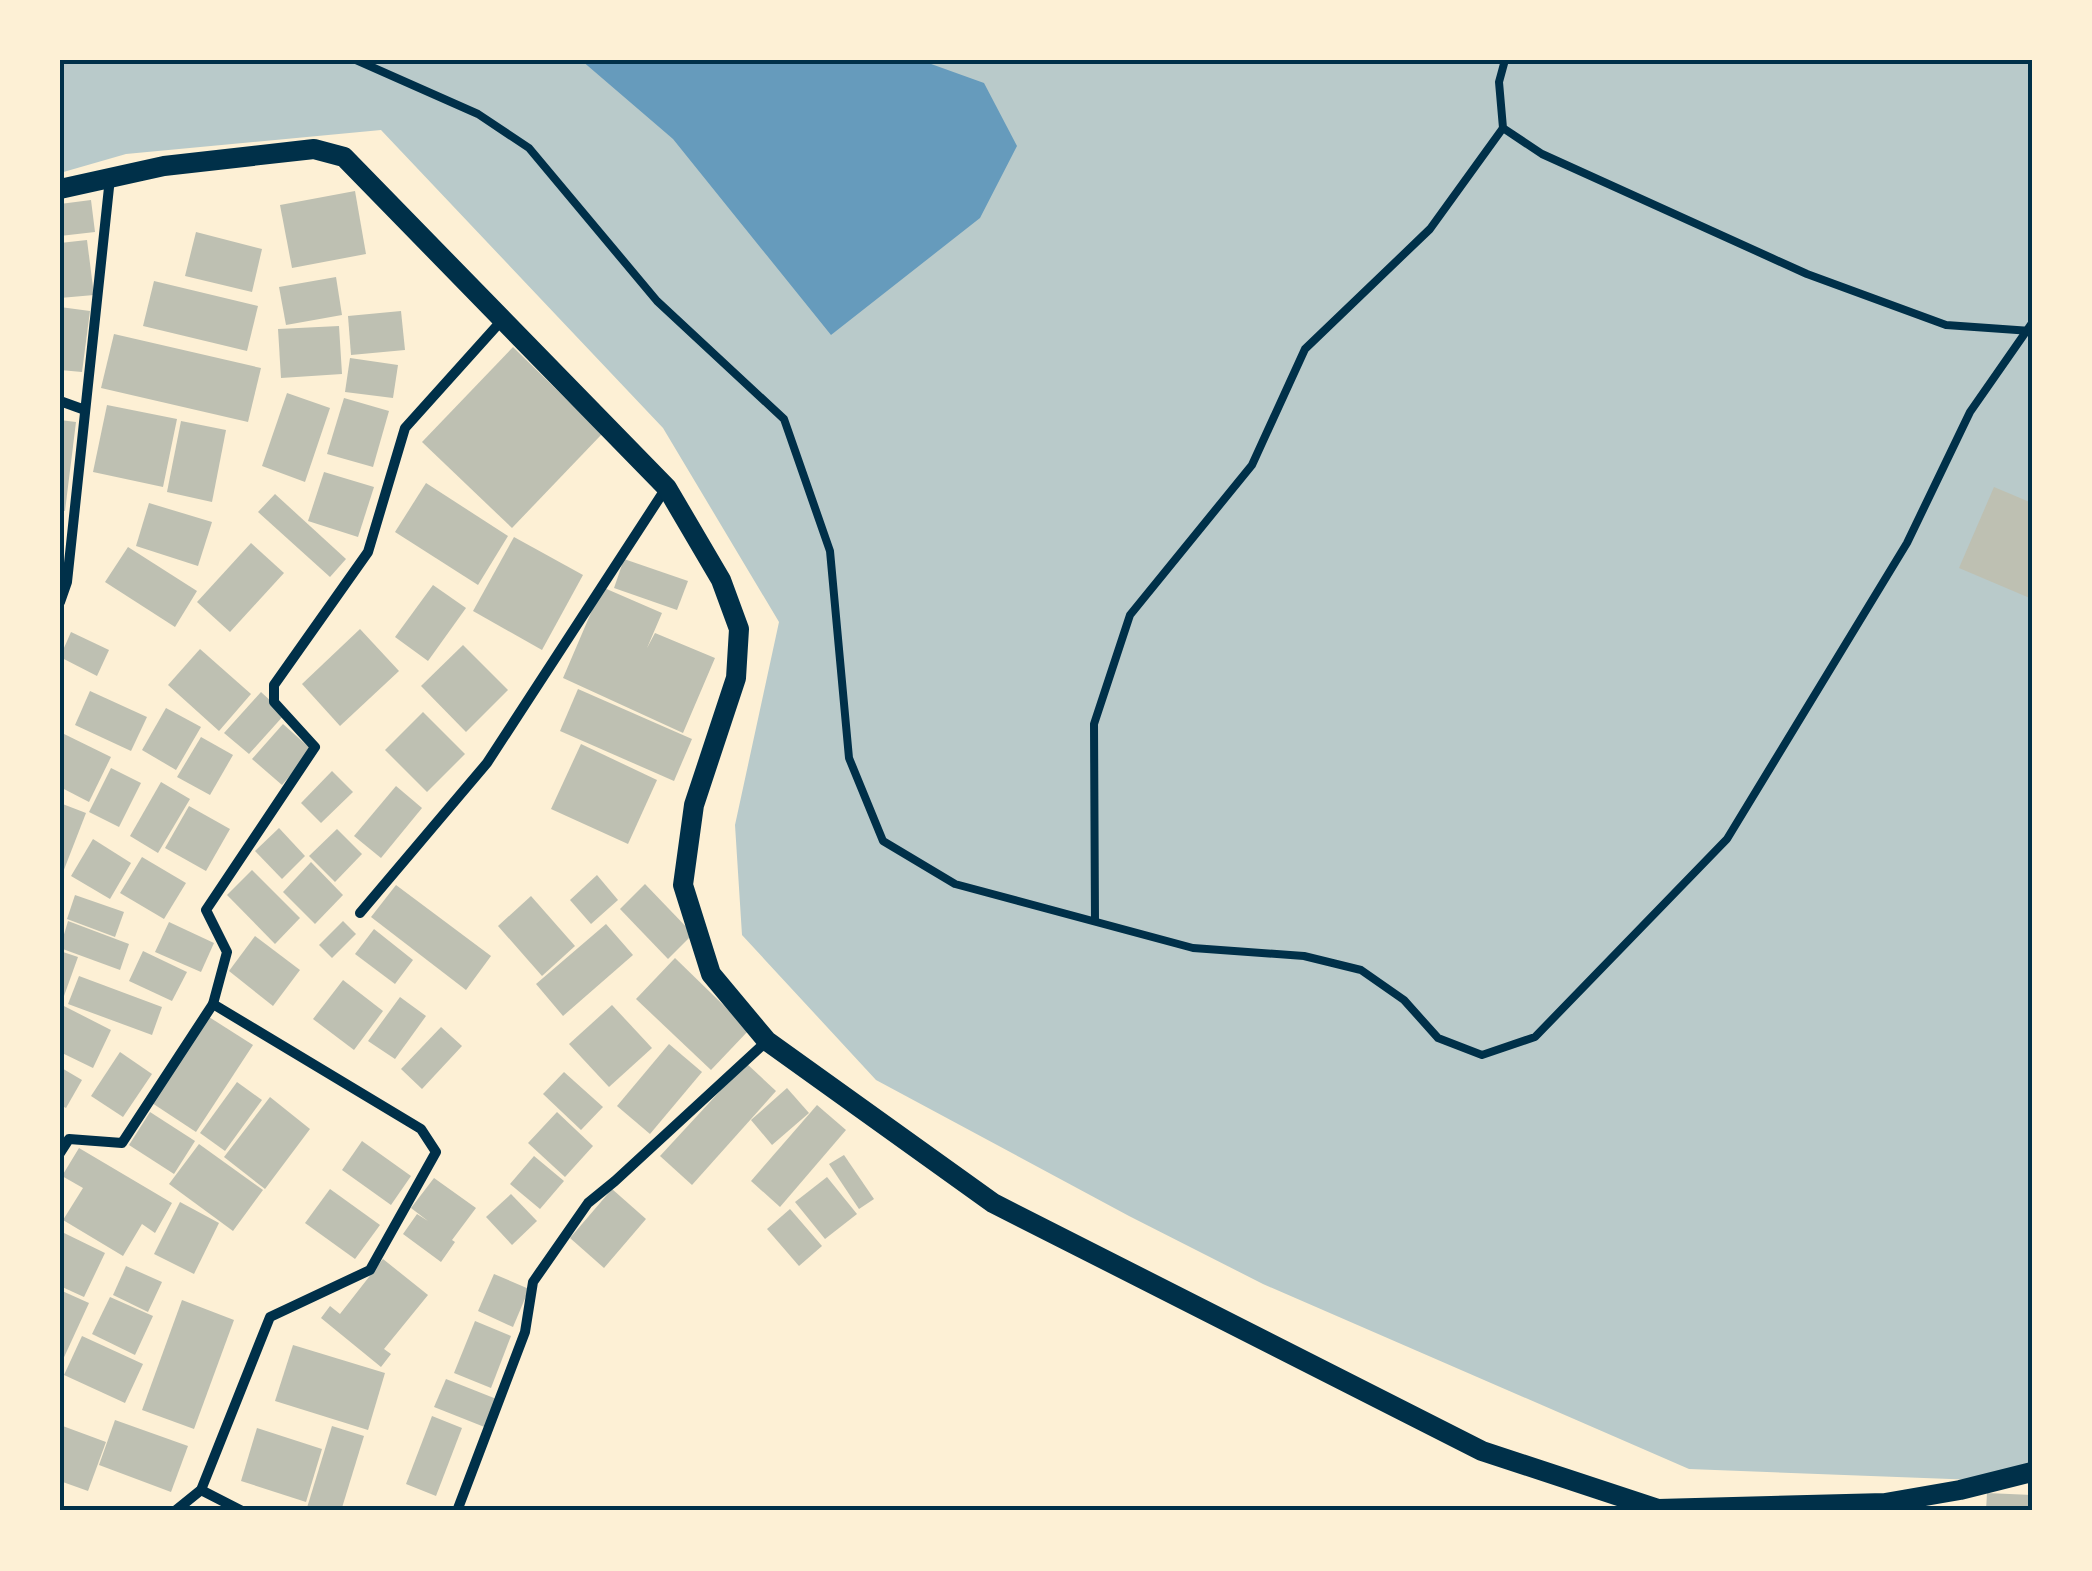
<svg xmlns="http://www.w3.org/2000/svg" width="2092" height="1571" font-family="'Varela Round',sans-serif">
	<rect width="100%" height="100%" fill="#fdf0d5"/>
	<polygon fill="#b9caca" points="60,60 2032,60 2032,1469 1977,1480 1689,1469 1263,1284 1129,1216 876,1080 742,935 735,825 779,622 663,428 381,130 126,154 60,173"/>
	<polygon fill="#669bbc" points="581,60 920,60 984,83 1017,146 980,218 831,335 673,139"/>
	<g fill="#bec0b2">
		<polygon points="355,191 366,254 292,268 280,205"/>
		<polygon points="91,200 95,232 60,236 60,204"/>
		<polygon points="196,232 262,249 252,292 185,276"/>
		<polygon points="87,240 94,295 60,298 60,243"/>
		<polygon points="336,277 342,315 286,325 279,287"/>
		<polygon points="154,281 258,306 247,351 143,326"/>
		<polygon points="60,307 90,311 82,372 60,370"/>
		<polygon points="401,311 405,350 351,355 348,316"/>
		<polygon points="339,326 342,374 281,378 278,329"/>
		<polygon points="114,334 261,368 248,422 101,388"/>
		<polygon points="513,347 602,434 512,528 422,442"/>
		<polygon points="350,358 398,365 393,398 345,392"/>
		<polygon points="287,393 330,408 305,482 262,466"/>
		<polygon points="344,398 389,411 373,467 327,454"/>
		<polygon points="107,405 177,419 163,487 93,472"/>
		<polygon points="60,420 76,422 65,511 60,510"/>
		<polygon points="181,421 226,430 212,502 167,492"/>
		<polygon points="324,472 374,487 358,537 308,521"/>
		<polygon points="426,483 508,536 478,585 395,532"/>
		<polygon points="1994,487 2032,503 2032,599 1959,568"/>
		<polygon points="275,494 346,559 330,577 258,512"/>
		<polygon points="149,503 212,522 198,566 136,546"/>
		<polygon points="514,537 583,575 542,650 473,611"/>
		<polygon points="251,543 284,573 230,632 197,602"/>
		<polygon points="128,547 197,591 175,627 105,582"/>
		<polygon points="624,559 688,581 677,610 614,588"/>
		<polygon points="433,585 466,608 428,661 395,637"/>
		<polygon points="602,587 662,613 647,648 655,633 715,658 683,733 563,678"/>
		<polygon points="360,629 399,671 340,726 302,684"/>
		<polygon points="71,632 109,650 97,676 60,657"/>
		<polygon points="463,645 508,690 466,732 421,686"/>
		<polygon points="200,649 251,694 219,731 168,685"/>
		<polygon points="578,689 692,739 674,781 560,731"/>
		<polygon points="90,691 147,717 131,751 75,725"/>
		<polygon points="261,692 285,714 249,754 224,733"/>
		<polygon points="166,708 201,727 176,770 142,750"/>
		<polygon points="423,712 465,754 427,792 385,750"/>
		<polygon points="283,724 312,750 282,785 252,759"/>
		<polygon points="60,732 111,757 89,802 60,787"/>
		<polygon points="201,737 233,755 210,795 177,777"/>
		<polygon points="581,744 657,780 628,844 551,809"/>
		<polygon points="111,768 141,783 119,827 89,812"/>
		<polygon points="332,771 353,792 321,823 301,803"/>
		<polygon points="161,782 190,799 158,853 130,836"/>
		<polygon points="396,786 422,808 381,858 354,836"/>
		<polygon points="60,803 86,813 60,880"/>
		<polygon points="189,806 230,829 206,871 165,848"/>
		<polygon points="279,828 305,856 282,879 255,851"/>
		<polygon points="337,829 362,854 335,882 309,856"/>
		<polygon points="93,839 131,863 110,899 71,876"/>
		<polygon points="142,857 186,883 164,919 120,893"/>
		<polygon points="311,862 343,895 315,924 283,892"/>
		<polygon points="252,870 300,918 275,944 227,895"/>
		<polygon points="597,875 618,900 591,924 570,900"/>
		<polygon points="645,884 693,934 668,959 620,909"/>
		<polygon points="396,885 491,956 466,990 371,917"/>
		<polygon points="75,895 124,912 115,937 67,919"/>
		<polygon points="531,896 575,946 542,976 498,926"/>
		<polygon points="68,921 129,944 120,970 60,948"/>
		<polygon points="343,921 356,934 332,958 319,945"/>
		<polygon points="169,922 214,943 201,972 155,952"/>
		<polygon points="606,924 633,955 563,1016 536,984"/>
		<polygon points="374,929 413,960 395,984 355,954"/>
		<polygon points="255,936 300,970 273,1006 229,971"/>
		<polygon points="60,951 78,957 64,996 60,994"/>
		<polygon points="143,951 187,972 172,1001 129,981"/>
		<polygon points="675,958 749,1030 711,1070 636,999"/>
		<polygon points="79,976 162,1007 152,1035 68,1004"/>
		<polygon points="343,980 383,1011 354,1050 313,1019"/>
		<polygon points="400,997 426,1016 395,1059 368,1041"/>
		<polygon points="60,1004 111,1030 93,1068 60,1052"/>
		<polygon points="612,1005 652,1048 609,1087 569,1044"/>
		<polygon points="209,1017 253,1045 196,1132 152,1103"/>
		<polygon points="441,1027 462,1046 422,1089 401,1069"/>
		<polygon points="669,1044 702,1072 650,1134 617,1106"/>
		<polygon points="120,1052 152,1074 123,1117 91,1096"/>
		<polygon points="746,1063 776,1091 692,1185 660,1156"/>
		<polygon points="60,1067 82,1080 66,1108 60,1105"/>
		<polygon points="564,1072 603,1107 581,1130 543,1094"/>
		<polygon points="237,1082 262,1100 225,1151 200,1133"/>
		<polygon points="787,1088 809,1113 772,1145 751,1120"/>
		<polygon points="270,1097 310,1129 265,1189 224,1157"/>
		<polygon points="817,1105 846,1130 780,1207 751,1181"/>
		<polygon points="150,1112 195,1141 174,1174 129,1145"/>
		<polygon points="557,1112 593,1146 565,1177 528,1143"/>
		<polygon points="362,1141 411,1176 391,1205 342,1170"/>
		<polygon points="199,1144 263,1190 233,1231 169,1184"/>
		<polygon points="79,1148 172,1203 155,1233 142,1224 123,1256 63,1220 83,1188 62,1176"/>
		<polygon points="844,1155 874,1199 859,1209 829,1164"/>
		<polygon points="534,1156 564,1181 540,1209 510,1184"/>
		<polygon points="827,1177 857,1214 825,1239 795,1202"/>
		<polygon points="434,1178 476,1208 452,1240 455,1242 441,1262 403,1234 417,1214 428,1221 411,1208"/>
		<polygon points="330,1189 380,1225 355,1259 305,1223"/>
		<polygon points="612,1189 646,1219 604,1268 570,1238"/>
		<polygon points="511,1194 537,1221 512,1245 486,1217"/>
		<polygon points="180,1202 219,1223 194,1274 154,1254"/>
		<polygon points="790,1209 822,1246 799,1266 767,1229"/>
		<polygon points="60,1231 105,1253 84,1297 60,1286"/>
		<polygon points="383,1259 428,1295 384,1349 391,1354 381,1367 321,1318 330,1306 340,1314"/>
		<polygon points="126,1266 162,1282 148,1312 113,1295"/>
		<polygon points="494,1274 529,1289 513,1327 478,1311"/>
		<polygon points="60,1290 89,1303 60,1366"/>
		<polygon points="110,1297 153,1316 135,1355 92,1334"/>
		<polygon points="182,1300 234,1320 194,1429 142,1410"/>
		<polygon points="475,1321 511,1336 491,1388 454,1373"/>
		<polygon points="82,1336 143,1364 125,1403 64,1375"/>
		<polygon points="293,1345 385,1373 368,1430 275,1401"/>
		<polygon points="446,1379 499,1400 487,1428 434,1407"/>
		<polygon points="432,1416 462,1428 436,1496 406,1484"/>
		<polygon points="115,1420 188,1446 171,1492 99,1465"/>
		<polygon points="60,1425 106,1442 88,1491 60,1481"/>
		<polygon points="332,1426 364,1436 341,1511 306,1511"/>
		<polygon points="257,1428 322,1449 306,1502 241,1481"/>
		<polygon points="1987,1493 2032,1495 2032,1511 1986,1511"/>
	</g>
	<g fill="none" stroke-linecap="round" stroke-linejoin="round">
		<g stroke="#003049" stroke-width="8">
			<polyline points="356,60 478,114 529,148 657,301 784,419 830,551 849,758 883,841 955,884 1193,948 1304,956 1361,970 1404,1000 1438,1038 1482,1055 1535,1037 1727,839 1907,543 1970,412 2032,323"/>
			<polyline points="1505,60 1499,82 1503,128 1542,154 1807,274 1946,325 2031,331"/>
			<polyline points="1095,921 1094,724 1130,615 1252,465 1305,349 1430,229 1503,128"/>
		</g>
		<g stroke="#003049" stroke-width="10">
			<polyline points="60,401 85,410"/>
			<polyline points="60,602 67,582 110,178"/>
			<polyline points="360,913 487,763 666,488"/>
			<polyline points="60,1153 69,1139 122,1143 213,1004 227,952 206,910 315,747 274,702 274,685 368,552 405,428 503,319"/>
			<polyline points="201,1490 242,1511"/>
			<polyline points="175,1511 201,1490 270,1317 370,1270 436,1152 421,1129 213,1004"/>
			<polyline points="457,1511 525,1332 533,1282 588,1203 615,1181 767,1041"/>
		</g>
		<polyline stroke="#003049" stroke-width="20" points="60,189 164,166 314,149 344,157 667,488 721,580 739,629 736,678 694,805 683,885 711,974 767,1041 993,1203 1482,1451 1658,1509 1885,1503 1960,1490 2032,1472"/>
	</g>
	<rect width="2092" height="1571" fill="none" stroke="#fdf0d5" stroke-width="125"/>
	<rect x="62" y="62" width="1968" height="1446" fill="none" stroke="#003049" stroke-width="4"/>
</svg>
